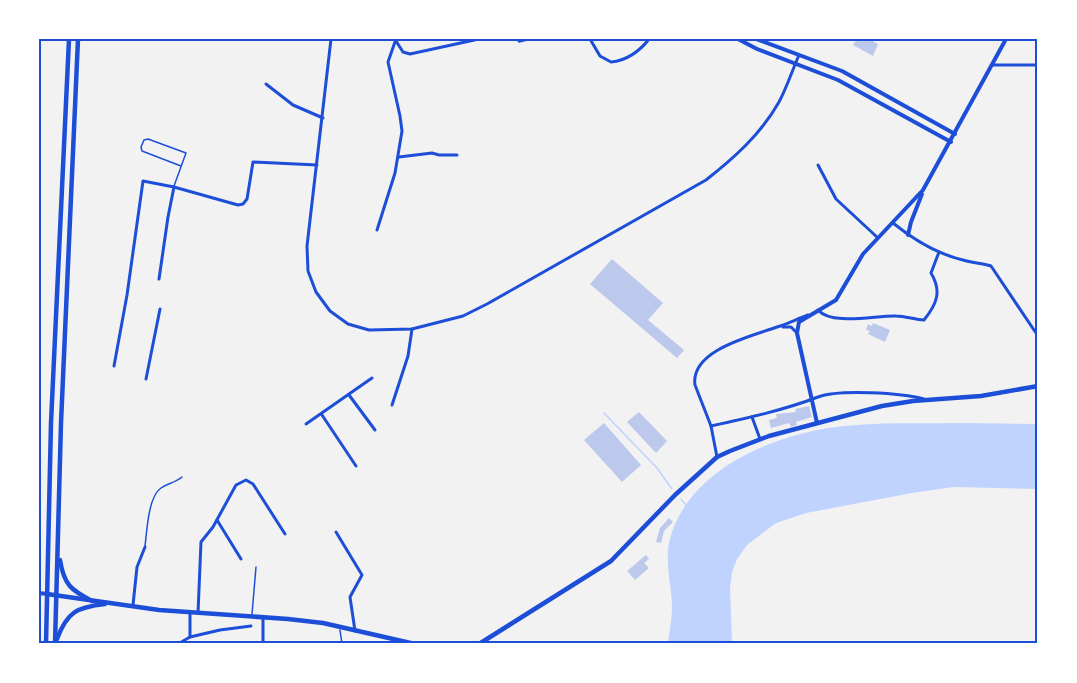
<svg xmlns="http://www.w3.org/2000/svg" width="1077" height="683" font-family="Quicksand,sans-serif">
	<rect width="100%" height="100%" fill="#f2f2f2"/>
	<path fill="#bfd3fe" d="M 963,423 L 1038,424 L 1038,489 L 953,487 L 912,493 L 806,513 L 776,523 L 747,545 L 737,559 L 732,572 L 730,588 L 732,644 L 668,644 C 669,632 672,620 672,608 C 672,583 663,560 671,535 C 693,466 778,433 844,426 C 883,422 923,424 963,423 Z"/>
	<g fill="none" stroke-linecap="round" stroke-linejoin="round">
		<g stroke="#bfd3fe" stroke-width="1.5">
			<polyline points="604,413 657,468 672,489"/>
			<polyline points="681,499 686,505"/>
		</g>
	</g>
	<g fill="#bdc9ec">
		<polygon points="857,39 869,39 878,44 873,56 853,45"/>
		<polygon points="612,259 663,303 648,320 684,350 677,358 590,284"/>
		<polygon points="873,323 890,330 885,342 868,334 870,331 866,330 868,324 872,326"/>
		<polygon points="809,406 812,417 796,422 797,425 791,427 789,423 771,428 769,420 777,418 776,414 796,412 795,409"/>
		<polygon points="639,412 667,441 656,453 627,422"/>
		<polygon points="604,423 641,465 622,482 584,440"/>
		<polygon points="669,518 673,522 664,531 661,543 656,542 660,528"/>
		<polygon points="646,555 649,559 644,563 649,568 635,580 627,571"/>
	</g>
	<g fill="none" stroke-linecap="round" stroke-linejoin="round">
		<g stroke="#1d4ed8" stroke-width="1.5">
			<polyline points="517,39 519,42 532,39"/>
			<polyline points="174,186 186,153 148,139 144,140 141,147 142,151 181,166"/>
			<path d="M 145,546 C 147,531 148,497 161,488 C 168,483 175,483 182,477"/>
			<polyline points="252,614 256,567"/>
			<polyline points="340,630 342,644"/>
		</g>
		<g stroke="#1d4ed8" stroke-width="3">
			<path d="M 331,39 L 307,246 L 308,271 L 316,292 L 330,311 L 348,324 L 369,330 L 412,329 L 463,316 L 487,304 L 706,180 C 734,158 761,134 779,102 C 787,87 792,71 799,55"/>
			<path d="M 590,39 L 600,56 L 611,62 C 626,61 640,51 649,39"/>
			<polyline points="396,41 403,52 410,54 479,39"/>
			<polyline points="992,65 1038,65"/>
			<polyline points="266,84 293,105 323,118"/>
			<polyline points="399,157 432,153 439,155 457,155"/>
			<polyline points="818,165 836,199 878,238"/>
			<path d="M 893,223 C 914,240 937,254 963,260 C 973,263 982,263 991,266 L 1038,336"/>
			<polyline points="377,230 395,173 402,131 400,116 388,62 396,39"/>
			<polyline points="159,279 168,217 174,187"/>
			<path d="M 818,310 C 832,326 877,315 896,316 C 906,316 915,320 924,320 C 937,304 942,291 931,273 L 939,252"/>
			<polyline points="783,327 791,327 797,333"/>
			<polyline points="114,366 127,295 143,181 174,187 238,205 243,204 247,199 253,162 317,165"/>
			<polyline points="146,379 160,309"/>
			<polyline points="349,395 375,430"/>
			<polyline points="392,405 408,356 412,329"/>
			<polyline points="322,415 356,466"/>
			<polyline points="752,417 760,439"/>
			<polyline points="306,424 372,378"/>
			<path d="M 711,426 C 748,418 784,410 818,397 C 839,389 902,393 924,399"/>
			<path d="M 717,457 L 711,426 L 695,385 C 690,350 752,336 777,327 C 787,324 797,319 808,315"/>
			<polyline points="217,520 241,559"/>
			<polyline points="336,532 362,575 350,597 355,631"/>
			<polyline points="133,605 137,567 145,547"/>
			<polyline points="198,613 201,542 213,527 236,485 246,480 253,484 285,534"/>
			<polyline points="263,617 263,644"/>
			<polyline points="190,637 220,630 251,626"/>
			<polyline points="178,644 190,637 190,613"/>
		</g>
		<g stroke="#1d4ed8" stroke-width="4">
			<polyline points="738,39 757,49 838,80 951,142"/>
			<polyline points="756,39 842,71 955,134"/>
			<polyline points="908,235 911,222 922,194"/>
			<polyline points="817,423 797,333 799,322 836,300 863,254 923,190 1006,39"/>
			<polyline points="39,593 47,594"/>
		</g>
		<g stroke="#1d4ed8" stroke-width="4.5">
			<polyline points="47,594 159,610 288,619 323,623 415,644"/>
			<polyline points="479,644 611,561 675,495 717,457 730,451 769,436 882,406 913,401 981,396 1038,386"/>
		</g>
		<g stroke="#1d4ed8" stroke-width="4.5">
			<path d="M 60,560 C 64,585 71,590 92,601"/>
			<path d="M 57,639 C 67,612 77,607 105,604"/>
			<polyline points="46,644 51,423 69,39"/>
			<polyline points="55,644 61,423 78,39"/>
		</g>
	</g>
	<rect width="1077" height="683" fill="none" stroke="#ffffff" stroke-width="81"/>
	<rect x="40" y="40" width="996" height="602" fill="none" stroke="#1d4ed8" stroke-width="2"/>
</svg>
